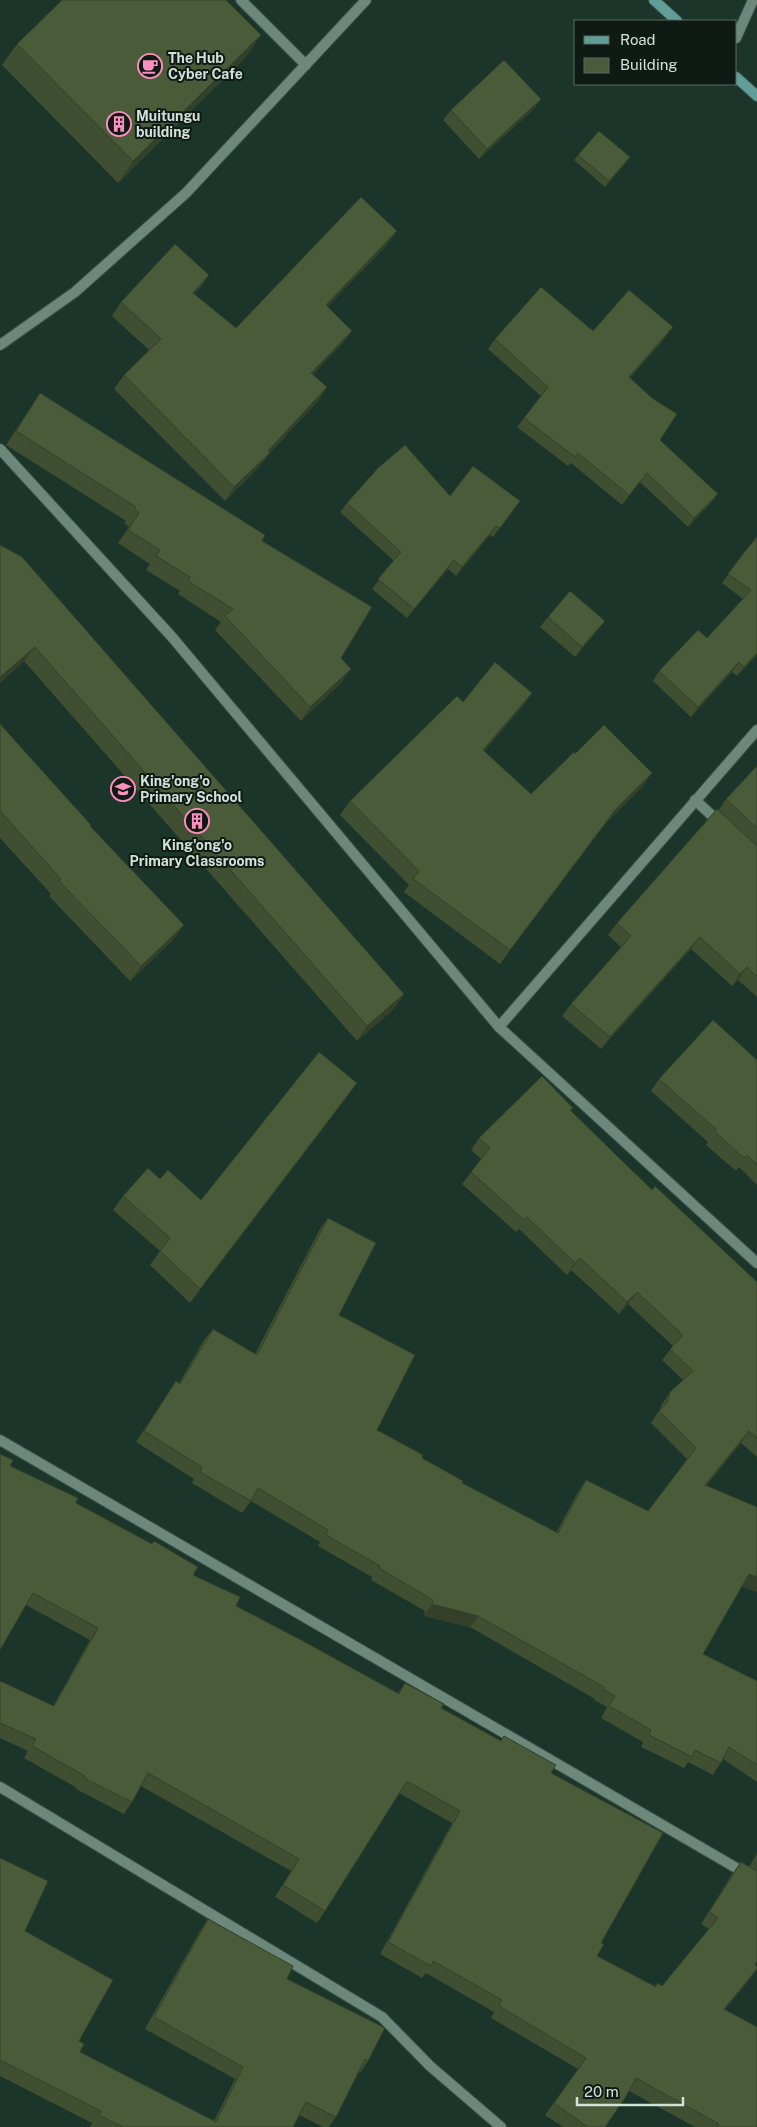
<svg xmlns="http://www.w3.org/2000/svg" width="757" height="2127" font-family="'Public Sans',sans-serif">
	<rect width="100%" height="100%" fill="#1b352a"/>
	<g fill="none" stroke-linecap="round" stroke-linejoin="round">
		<defs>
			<g id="minor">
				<polyline points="241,0 306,65"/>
				<polyline points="736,38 753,0"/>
				<polyline points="0,345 75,292 186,193 366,0"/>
				<polyline points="0,449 172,637 499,1027"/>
				<polyline points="757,730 499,1027 757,1263"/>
				<polyline points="695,800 720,823"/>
				<polyline points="0,1440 757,1880"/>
				<polyline points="0,1787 382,2017 430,2066 501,2127"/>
			</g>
			<g id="secondary">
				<polyline points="654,0 677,21"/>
				<polyline points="736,77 757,96"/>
			</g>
		</defs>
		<use href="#minor" stroke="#395046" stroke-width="12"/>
		<use href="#secondary" stroke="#395046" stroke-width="12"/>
		<use href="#minor" stroke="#6b887b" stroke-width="10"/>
		<use href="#secondary" stroke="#609e97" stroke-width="10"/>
	</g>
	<g fill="#404e32">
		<polygon points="17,44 246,57 118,183 2,65"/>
		<polygon points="541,99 533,110 479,159 443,120 451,110"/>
		<polygon points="578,155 630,157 605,187 574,160"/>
		<polygon points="387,245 327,307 352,331 342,344 313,374 327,387 318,401 269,454 260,466 225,501 114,389 124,375 149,350 112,316 121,302 209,275 199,289 194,294 236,328"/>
		<polygon points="593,331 666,337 630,378 660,440 711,503 688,527 640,482 622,505 571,463 568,466 517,427 541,396 488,349 495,339"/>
		<polygon points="40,393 262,541 341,658 351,669 341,683 301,721 215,630 221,622 178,594 180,591 146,570 150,564 118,543 129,527 124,523 126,521 6,445"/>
		<polygon points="450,496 520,501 493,537 490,535 456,576 448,569 407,618 372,589 394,561 340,512 347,503"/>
		<polygon points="757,537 757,655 737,676 732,672 691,717 653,681 659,671 707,638 743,599 722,583 746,550"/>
		<polygon points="0,545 404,994 394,1009 357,1041 24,661 0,683"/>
		<polygon points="548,617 605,621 597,631 575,657 540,627"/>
		<polygon points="532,693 522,707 484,751 531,794 575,754 652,773 642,787 606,823 500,964 404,892 409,885 340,815 350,801 463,702"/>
		<polygon points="0,724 90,826 173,940 130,981 49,896 51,894 0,838"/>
		<polygon points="757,766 757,997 738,980 732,986 691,949 601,1049 562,1016 571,1004 621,947 608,935 617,923 718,811 726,799"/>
		<polygon points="757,1060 757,1185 739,1167 736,1171 706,1145 708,1142 651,1091 659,1079"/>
		<polygon points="347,1097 190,1303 150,1265 160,1251 113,1210 123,1196 160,1179 201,1200"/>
		<polygon points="573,1108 571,1111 652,1190 757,1282 757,1457 741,1443 706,1486 757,1507 757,1592 742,1586 703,1654 757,1681 757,1782 723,1759 713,1775 688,1762 684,1768 641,1747 643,1742 601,1718 607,1707 594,1700 595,1699 470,1627 424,1616 425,1611 371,1580 372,1577 318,1546 320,1542 251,1501 242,1513 192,1483 194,1479 136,1442 176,1381 179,1383 204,1340 213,1329 255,1354 320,1229 328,1218 339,1315 377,1430 462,1483 556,1533 578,1492 586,1480 648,1511 687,1459 651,1423 660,1409 662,1404 670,1392 683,1380 662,1360 673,1346 628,1304 619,1314 571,1270 567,1275 519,1229 516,1232 462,1184 481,1159 471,1150 479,1138"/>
		<polygon points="10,1466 76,1503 193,1575 236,1606 398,1693 405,1683 441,1708 500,1741 504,1736 551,1773 601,1943 597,1956 655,1986 657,1983 662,1986 709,1929 701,1924 732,1874 741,1862 749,1867 757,1853 757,1961 755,1965 757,1969 750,1979 725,2009 757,2127 695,2127 629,2091 605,2127 563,2127 545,2115 578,2069 491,2018 494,2012 426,1973 422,1978 380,1954 452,1823 399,1793 325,1911 317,1923 275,1897 291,1871 141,1786 132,1802 124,1814 76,1789 77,1788 24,1758 28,1751 0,1738 0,1681 53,1706 90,1640 26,1605"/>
		<polygon points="0,1858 25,1931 79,2041 80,2052 214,2121 235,2079 145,2029 200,1931 208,1919 287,1979 368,2061 360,2073 359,2072 336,2117 329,2127 323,2127 299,2115 293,2127 90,2127 92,2123 0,2076"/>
	</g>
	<g fill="#344029">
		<polygon points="261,35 246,57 118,183 133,161"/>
		<polygon points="541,99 533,110 479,159 487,149"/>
		<polygon points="630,157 626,163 605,187 609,181"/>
		<polygon points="397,231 387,245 316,319 326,305"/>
		<polygon points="209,275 199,289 183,306 193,293"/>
		<polygon points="673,327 666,337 622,387 629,377"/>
		<polygon points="352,331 342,344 302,386 311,373"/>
		<polygon points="327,387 318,401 269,454 260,466 225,501 234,487"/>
		<polygon points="647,473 640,482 622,505 629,495"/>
		<polygon points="718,494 711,503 688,527 694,518"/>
		<polygon points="496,526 490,535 456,576 462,567"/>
		<polygon points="454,560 448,569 407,618 414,609"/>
		<polygon points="605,621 597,631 575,657 582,647"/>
		<polygon points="35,647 24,661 0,683 0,677"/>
		<polygon points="757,653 757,655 737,676 744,667"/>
		<polygon points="739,662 732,672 691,717 698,707"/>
		<polygon points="351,669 341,683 301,721 310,707"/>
		<polygon points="532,693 522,707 474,764 483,750"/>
		<polygon points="652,773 642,787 606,823 500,964 615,810"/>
		<polygon points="184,925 173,940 130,981 141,966"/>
		<polygon points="700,937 691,949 601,1049 610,1037"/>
		<polygon points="747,967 738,980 732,986 740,974"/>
		<polygon points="404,994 394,1009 357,1041 367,1026"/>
		<polygon points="357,1083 347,1097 190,1303 200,1289"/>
		<polygon points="580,1258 571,1270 567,1275 575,1263"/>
		<polygon points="637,1292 628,1304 619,1314 627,1302"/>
		<polygon points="749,1431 741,1443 696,1497 705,1485"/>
		<polygon points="749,1574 757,1577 757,1592 741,1586"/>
		<polygon points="432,1604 478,1616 470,1627 424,1616"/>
		<polygon points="757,1969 750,1979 716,2020 724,2009"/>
	</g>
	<g fill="#4a5b3a" stroke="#344029">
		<polygon points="62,0 226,0 261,35 133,161 17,44"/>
		<polygon points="504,60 541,99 487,149 451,110"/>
		<polygon points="599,131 630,157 609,181 578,155"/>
		<polygon points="361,197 397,231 326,305 352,331 311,373 327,387 268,451 270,453 234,487 124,375 161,339 121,302 175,244 209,275 193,293 236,328"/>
		<polygon points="541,287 593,331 629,290 673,327 629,377 652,398 677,414 660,440 718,494 694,518 647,473 629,495 578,453 575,457 524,418 548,387 495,339"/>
		<polygon points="40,393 265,535 262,541 372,607 341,658 351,669 310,707 225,616 233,609 188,581 190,577 156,556 160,550 128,530 139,513 134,509 136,507 16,431"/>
		<polygon points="405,445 450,496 473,466 520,501 500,528 496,526 462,567 454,560 414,609 378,579 401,552 347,503 378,468"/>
		<polygon points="757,537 757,653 744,667 739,662 698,707 659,671 698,630 707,638 751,590 728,574 746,550"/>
		<polygon points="0,545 22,557 404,994 367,1026 35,647 0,677"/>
		<polygon points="570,591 605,621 582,647 548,617"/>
		<polygon points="495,662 532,693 483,750 531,794 574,752 575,754 604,725 652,773 615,810 510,950 413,879 419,871 350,801 457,696 463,702"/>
		<polygon points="0,724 91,825 90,826 184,925 141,966 59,881 61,879 0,811"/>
		<polygon points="757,766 757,828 726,799"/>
		<polygon points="717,809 757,846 757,977 747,967 740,974 700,937 610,1037 571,1004 631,936 617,923"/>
		<polygon points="713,1020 757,1060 757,1165 747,1155 744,1158 715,1132 717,1130 659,1079"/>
		<polygon points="319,1052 357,1083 200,1289 160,1251 170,1238 123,1196 148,1168 160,1179 168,1170 201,1200"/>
		<polygon points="542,1076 573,1108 570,1110 652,1190 655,1186 757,1282 757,1438 749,1431 705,1485 757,1507 757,1577 749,1574 703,1654 757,1681 757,1765 729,1747 721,1763 695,1750 692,1757 649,1735 651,1730 609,1706 615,1696 603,1689 604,1687 478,1616 432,1604 433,1600 379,1568 380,1566 326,1535 328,1530 258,1488 251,1501 200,1472 202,1467 144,1431 176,1381 180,1384 213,1329 257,1355 328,1218 376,1243 339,1315 415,1355 377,1430 423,1455 422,1458 463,1481 462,1483 558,1533 586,1480 648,1511 696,1448 659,1411 667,1403 670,1392 693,1371 670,1349 683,1335 637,1292 627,1302 580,1258 575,1263 527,1217 524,1220 471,1172 490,1148 479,1138"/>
		<polygon points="0,1454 13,1460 10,1466 78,1498 76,1503 152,1544 154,1541 198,1567 193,1575 240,1597 236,1606 305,1642 399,1694 405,1683 444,1704 441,1708 501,1741 504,1736 556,1765 551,1773 663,1833 601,1943 604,1944 597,1956 656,1987 657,1983 662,1986 718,1918 709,1912 741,1862 757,1871 757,1961 755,1965 757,1967 757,1969 724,2009 757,2027 757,2127 718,2127 719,2124 636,2078 625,2098 605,2127 588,2127 554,2103 586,2058 499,2006 502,2000 433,1961 431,1966 388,1942 460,1811 407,1781 325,1911 283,1885 299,1859 148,1773 132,1802 84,1778 85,1776 32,1746 36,1739 0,1723 0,1681 54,1706 98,1628 33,1593 0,1650"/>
		<polygon points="0,1858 48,1881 25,1931 113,1980 79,2041 84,2044 80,2052 216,2122 243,2067 154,2017 208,1919 293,1966 287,1979 385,2028 368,2061 365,2059 336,2117 306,2102 293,2127 123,2127 99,2115 101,2111 0,2060"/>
	</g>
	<defs>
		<symbol id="cafe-ring" viewBox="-11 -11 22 22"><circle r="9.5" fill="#0f1a15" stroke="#fd8ebe" stroke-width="1.5"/><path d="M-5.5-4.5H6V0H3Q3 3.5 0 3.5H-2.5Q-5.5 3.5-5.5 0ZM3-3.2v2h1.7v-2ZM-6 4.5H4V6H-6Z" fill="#fd8ebe"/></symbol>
		<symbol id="building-ring" viewBox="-11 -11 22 22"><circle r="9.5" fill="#0f1a15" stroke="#fd8ebe" stroke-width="1.5"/><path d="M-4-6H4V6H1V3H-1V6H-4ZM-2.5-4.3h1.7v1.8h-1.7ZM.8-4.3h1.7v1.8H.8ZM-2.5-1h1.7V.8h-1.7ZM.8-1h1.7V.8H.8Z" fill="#fd8ebe"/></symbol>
		<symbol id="school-ring" viewBox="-11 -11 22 22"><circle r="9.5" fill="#0f1a15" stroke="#fd8ebe" stroke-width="1.5"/><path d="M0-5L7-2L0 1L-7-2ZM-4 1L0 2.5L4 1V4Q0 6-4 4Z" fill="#fd8ebe"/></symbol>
	</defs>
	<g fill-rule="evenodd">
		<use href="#cafe-ring" x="136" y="52" width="28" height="28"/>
		<use href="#building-ring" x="105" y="110" width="28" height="28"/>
		<use href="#school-ring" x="109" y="775" width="28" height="28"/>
		<use href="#building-ring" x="183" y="807" width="28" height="28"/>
	</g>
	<g text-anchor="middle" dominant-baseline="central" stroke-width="4" stroke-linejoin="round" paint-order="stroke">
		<g font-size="14" font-weight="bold" fill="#d1e1d9" stroke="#0f1a15" text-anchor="start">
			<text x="168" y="58">The Hub<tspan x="168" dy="16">Cyber Cafe</tspan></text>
			<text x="136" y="116">Muitungu<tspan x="136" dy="16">building</tspan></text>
			<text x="140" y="781">King'ong'o<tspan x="140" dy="16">Primary School</tspan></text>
			<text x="197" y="845" text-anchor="middle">King'ong'o<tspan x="197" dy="16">Primary Classrooms</tspan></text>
		</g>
	</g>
	<rect x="574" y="20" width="162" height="65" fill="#0f1a15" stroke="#5d6a63"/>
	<rect x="584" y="36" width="25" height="8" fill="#609e97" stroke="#5d6a63"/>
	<text x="620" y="45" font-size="15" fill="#d1e1d9">Road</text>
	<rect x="584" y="58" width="25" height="15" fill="#4a5b3a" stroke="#5d6a63"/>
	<text x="620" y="70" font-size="15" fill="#d1e1d9">Building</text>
	<path d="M577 2097v8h106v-8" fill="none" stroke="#d1e1d9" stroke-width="2.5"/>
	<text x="584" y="2097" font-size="15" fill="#d1e1d9" stroke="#0f1a15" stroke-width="4" paint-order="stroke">20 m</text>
</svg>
